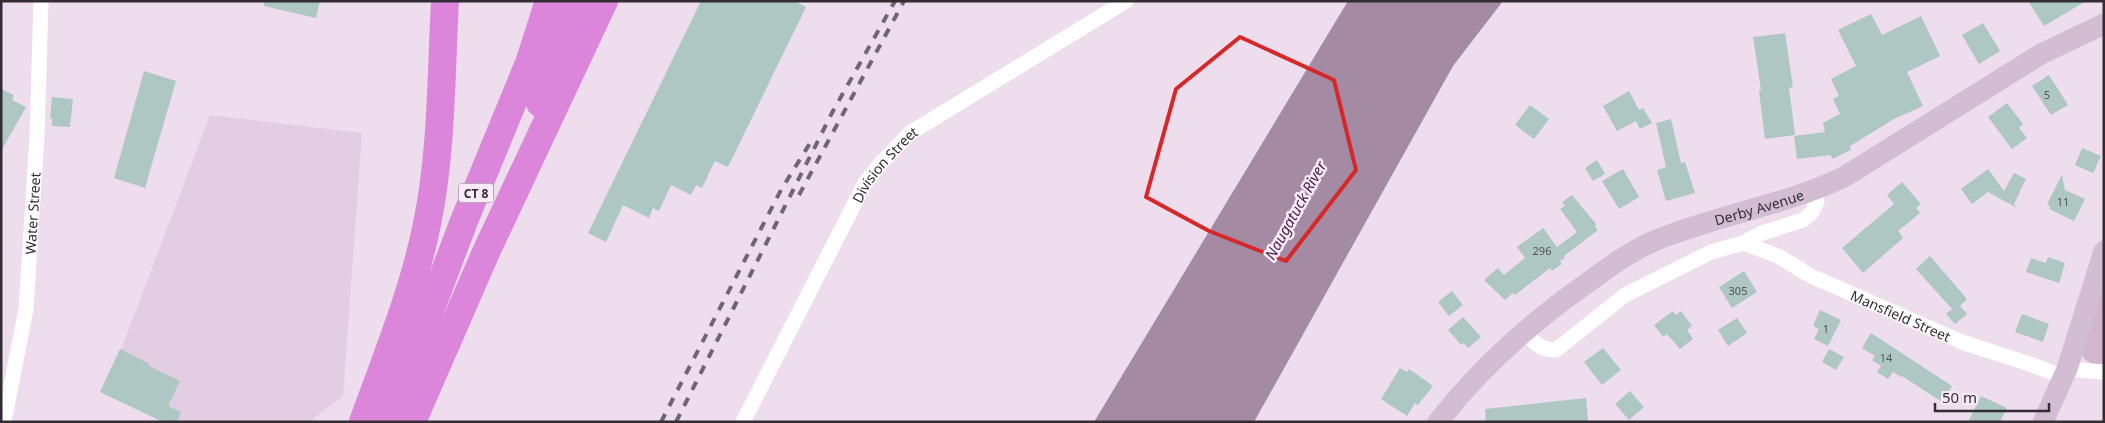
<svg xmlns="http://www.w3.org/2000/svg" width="2105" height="423" font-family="'Noto Sans',sans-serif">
	<rect width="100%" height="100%" fill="#eedded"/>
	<polygon fill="#e3cde2" points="210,115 362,133 343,396 309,422 164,422 116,363"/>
	<path fill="#d0b6cf" d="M 2104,281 L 2104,365 C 2095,364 2085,364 2082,354 Z"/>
	<polygon fill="#a48aa3" points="1348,1 1503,1 1453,66 1254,422 1094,422"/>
	<g fill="#aec7c3">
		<polygon points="264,1 320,1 316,18 264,6"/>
		<polygon points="701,1 794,1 806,7 728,167 715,161 702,188 696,185 691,195 671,185 659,211 653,208 649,218 623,205 606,242 588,233"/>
		<polygon points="2028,1 2086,1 2044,26"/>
		<polygon points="1871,14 1882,35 1921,16 1940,56 1907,72 1923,106 1894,119 1850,146 1851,150 1832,159 1831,155 1797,159 1794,136 1825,132 1823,123 1840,114 1833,99 1839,96 1831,79 1856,66 1838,30"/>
		<polygon points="1983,23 2000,51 1979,64 1962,35"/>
		<polygon points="1785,33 1793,87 1789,88 1795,135 1765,139 1759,91 1761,90 1753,37"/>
		<polygon points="144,71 176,81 145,188 114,178"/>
		<polygon points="2049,75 2068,105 2051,115 2032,86"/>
		<polygon points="1,89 14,95 12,100 26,107 1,151"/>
		<polygon points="1629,91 1639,110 1643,108 1652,123 1640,129 1636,121 1617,131 1603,106"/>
		<polygon points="52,97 73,99 70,127 52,126 52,119 50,118"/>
		<polygon points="2007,103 2023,124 2019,128 2027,138 2012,149 1988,117"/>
		<polygon points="1530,105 1549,119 1534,139 1515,125"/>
		<polygon points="1671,119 1681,163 1685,162 1695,193 1666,201 1657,170 1666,167 1656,123"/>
		<polygon points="2082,148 2101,156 2093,173 2075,165"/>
		<polygon points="1597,160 1605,174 1593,181 1585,168"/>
		<polygon points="1623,169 1639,197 1619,209 1602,181"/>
		<polygon points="1988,169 2004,191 2014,173 2026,179 2014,204 2017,208 1988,192 1972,204 1961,189"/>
		<polygon points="2062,175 2065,190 2085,199 2074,221 2049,209 2050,206 2047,204"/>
		<polygon points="1902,182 1921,204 1916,208 1920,213 1898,231 1903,238 1863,273 1842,248 1894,204 1887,195"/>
		<polygon points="1572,195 1596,224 1595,226 1598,230 1564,256 1565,258 1560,261 1562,264 1552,271 1550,268 1515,295 1513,293 1505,300 1484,280 1498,268 1504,275 1525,258 1517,247 1543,228 1557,247 1577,232 1560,209 1565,206 1562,202"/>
		<polygon points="1930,256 1967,299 1960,306 1967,314 1955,324 1946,314 1952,309 1916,269"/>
		<polygon points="2048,257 2065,263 2059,283 2026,272 2031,258 2046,263"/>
		<polygon points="1744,271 1757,292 1732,308 1719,287"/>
		<polygon points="1452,291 1463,305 1449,316 1438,302"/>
		<polygon points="1820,310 1841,320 1828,346 1814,339 1819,329 1813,326"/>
		<polygon points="1673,311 1676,315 1681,311 1692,326 1687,330 1693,339 1680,349 1667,334 1663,337 1654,325"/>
		<polygon points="2022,314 2049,324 2043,342 2015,332"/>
		<polygon points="1463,317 1481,337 1468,348 1464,343 1461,345 1448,330"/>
		<polygon points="1737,318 1747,333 1728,346 1718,330"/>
		<polygon points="1871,333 1952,386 1942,402 1902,376 1901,377 1893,372 1888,379 1877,372 1881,366 1872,360 1875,356 1862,348"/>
		<polygon points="1603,348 1621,370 1602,385 1584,362"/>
		<polygon points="120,349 150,364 149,366 180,381 168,406 181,412 177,422 163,422 100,392"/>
		<polygon points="1829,349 1844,357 1836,370 1822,362"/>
		<polygon points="1400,368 1407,372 1409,369 1433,386 1418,405 1415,403 1407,416 1381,399"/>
		<polygon points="1630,391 1644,407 1629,420 1615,404"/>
		<polygon points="1981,396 2007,408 2000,422 1968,422"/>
		<polygon points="1586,398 1588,422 1486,422 1485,409"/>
	</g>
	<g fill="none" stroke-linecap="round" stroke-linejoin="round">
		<g stroke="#fff" stroke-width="15">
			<polyline points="1743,243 1762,233 1803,220 1812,212 1817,202 1815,190"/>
			<path id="s1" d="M 1525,332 C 1534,343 1541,350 1556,350 L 1625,295 L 1711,252 L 1743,243 L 1778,256 L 1811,276 L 1962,342 L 2033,365 L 2063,377"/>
			<polyline points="2067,369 2104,372"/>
			<path id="s2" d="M 4,422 L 26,309 L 37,136 L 41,1"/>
			<path id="s3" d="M 743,422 L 865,183 L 881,163 L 910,133 L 1126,1"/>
		</g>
		<g stroke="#d3bdd3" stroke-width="21">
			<path id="s4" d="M 1438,422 C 1480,368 1534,320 1590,281 C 1610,266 1631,251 1654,241 C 1716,215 1783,206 1844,177 L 2041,54 L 2104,24"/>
			<polyline points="2043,422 2067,369 2104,251"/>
		</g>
		<g stroke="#dc86db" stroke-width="28">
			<polyline points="540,103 574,1"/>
			<path d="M 363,422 C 386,358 414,290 427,224 C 442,152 441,74 445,1"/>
			<polyline points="388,422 464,221 529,63 549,1"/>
			<polyline points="412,422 487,250 604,1"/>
		</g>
		<g stroke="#6f666f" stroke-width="4" stroke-dasharray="9 9" stroke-linecap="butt">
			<polyline points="799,195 904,1"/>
			<polyline points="661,422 781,190 812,140"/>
			<polyline points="676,422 833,111 895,1"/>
		</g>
	</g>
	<path fill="none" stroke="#d62828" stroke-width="4" stroke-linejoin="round" d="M 1240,37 L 1334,80 L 1356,170 L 1286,261 L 1209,231 L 1146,197 L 1176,89 Z"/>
	<g text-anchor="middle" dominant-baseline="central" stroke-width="5" stroke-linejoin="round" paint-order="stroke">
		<g font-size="11" fill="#525457">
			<text x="2047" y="94">5</text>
			<text x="2063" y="201">11</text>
			<text x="1542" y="250">296</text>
			<text x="1738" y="290">305</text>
			<text x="1826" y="328">1</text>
			<text x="1886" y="357">14</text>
		</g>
		<rect fill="#fbebfa" stroke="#6f666f" stroke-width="1" x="458.5" y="183.5" width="35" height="19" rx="4"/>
		<g font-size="12" font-weight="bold" fill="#332d33">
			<text x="476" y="193">CT 8</text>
		</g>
		<g font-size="14" fill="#332d33" stroke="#fbebfa">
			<text stroke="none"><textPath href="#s3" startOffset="295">Division Street</textPath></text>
			<text stroke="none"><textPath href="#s4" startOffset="394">Derby Avenue</textPath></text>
			<text stroke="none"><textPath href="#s2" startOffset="211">Water Street</textPath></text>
			<text stroke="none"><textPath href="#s1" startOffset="429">Mansfield Street</textPath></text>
		</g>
		<g font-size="15" font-style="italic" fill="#431e43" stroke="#fbebfa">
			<text transform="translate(1295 210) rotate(-61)">Naugatuck River</text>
		</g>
	</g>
	<rect width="2105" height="423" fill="none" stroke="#332d33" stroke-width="5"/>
	<path d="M1935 403v8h114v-8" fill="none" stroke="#332d33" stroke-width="2.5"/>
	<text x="1942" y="403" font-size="15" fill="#332d33" stroke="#fbebfa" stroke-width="4" paint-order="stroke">50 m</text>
</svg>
